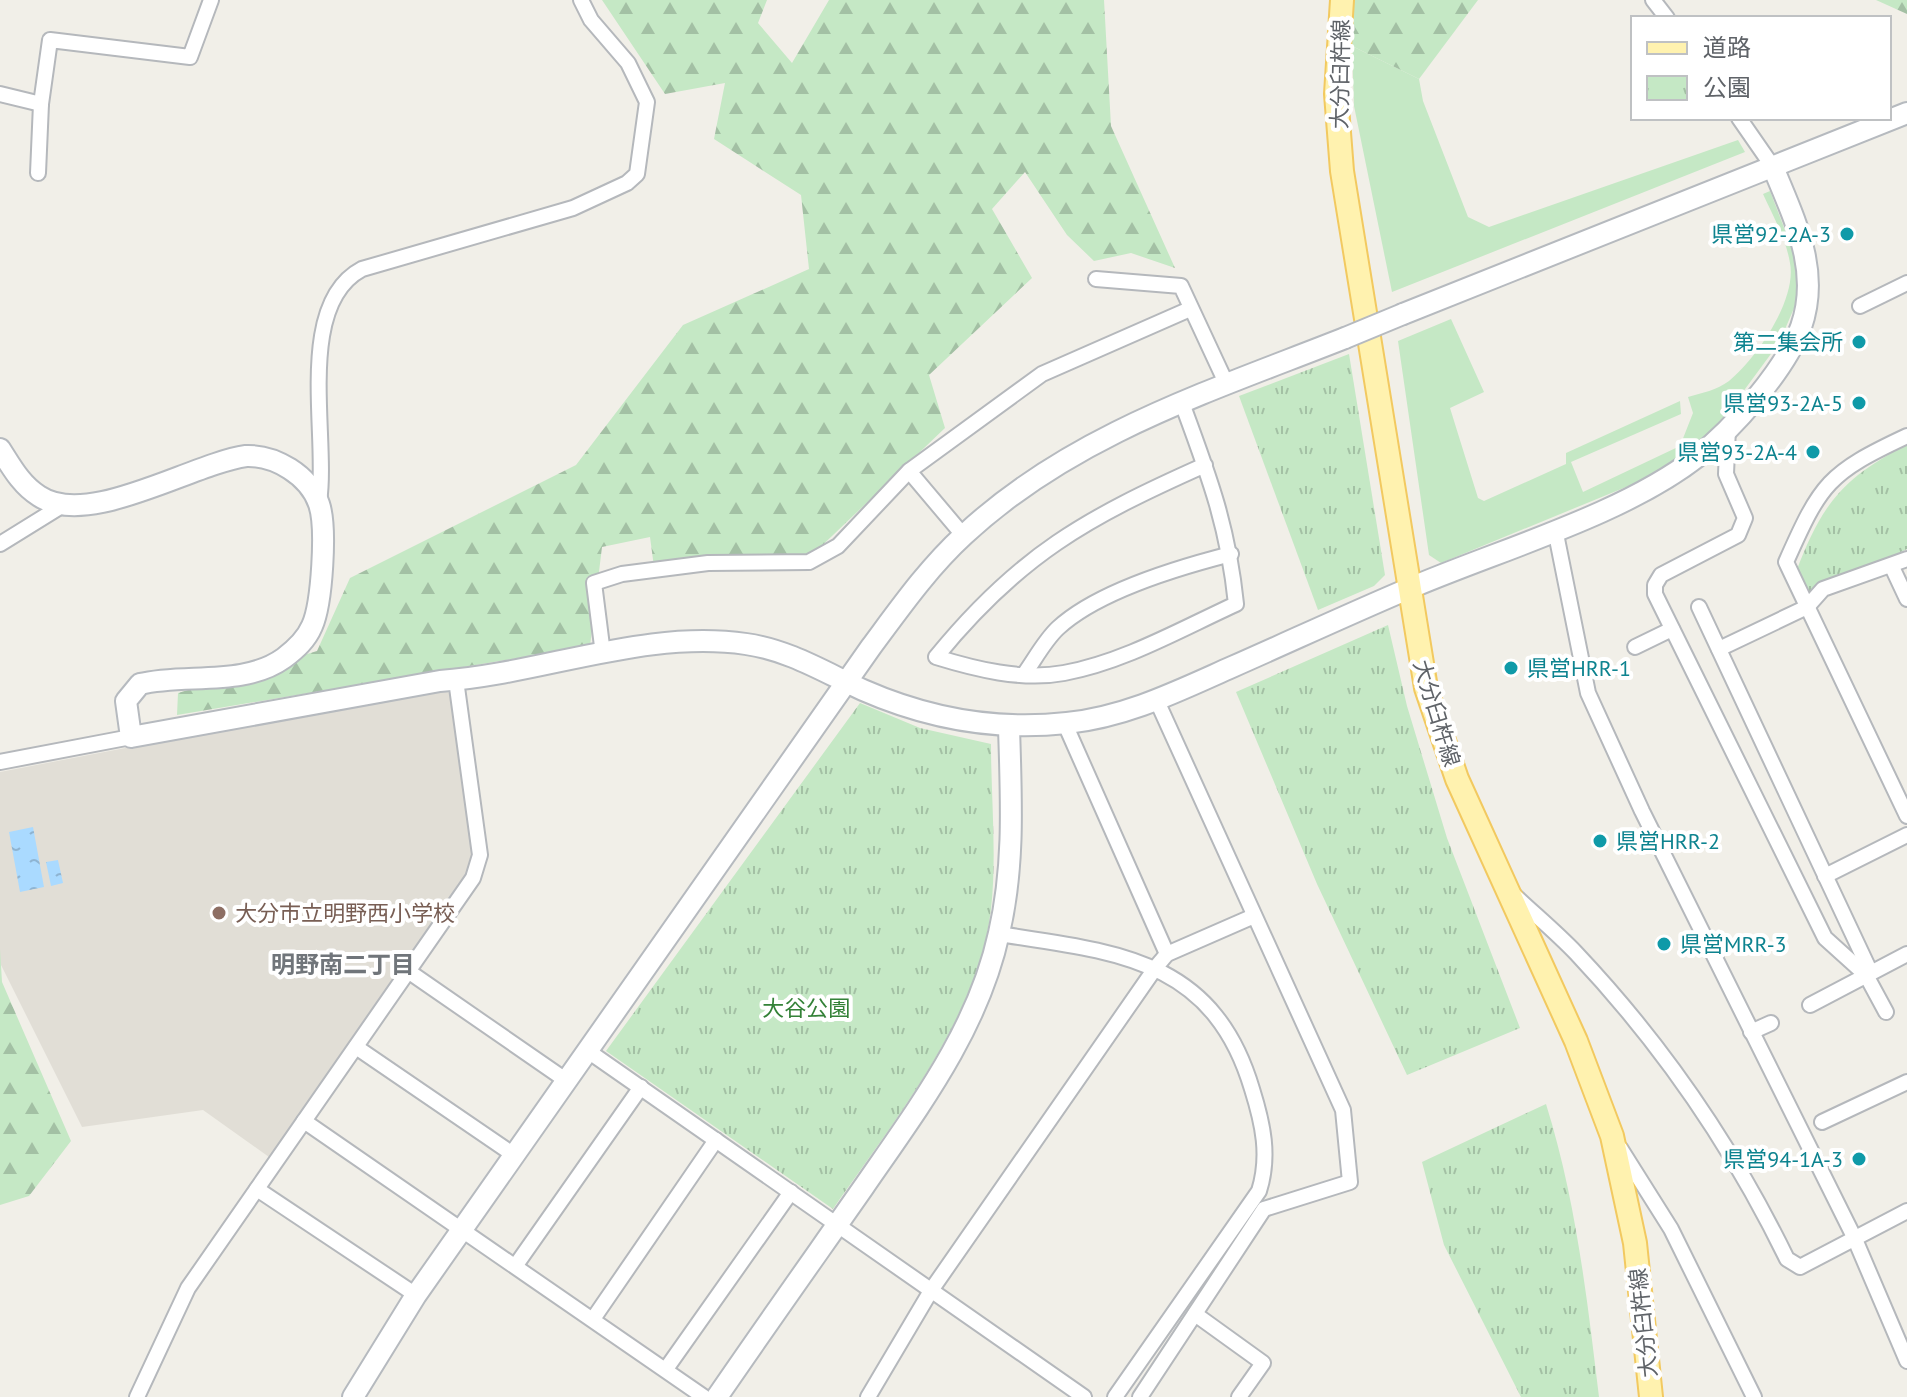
<svg xmlns="http://www.w3.org/2000/svg" width="1907" height="1397" font-family="'PT Sans','Noto Sans JP',sans-serif">
	<defs>
		<pattern id="forest-firs" width="22" height="20" patternUnits="userSpaceOnUse" patternTransform="scale(2)"><rect width="22" height="20" fill="#c5e8c5"/><path d="M5 1l3.5 6h-7zM16 11l3.5 6h-7z" fill="#a3c0a4"/></pattern>
		<pattern id="park-tufts" width="24" height="20" patternUnits="userSpaceOnUse" patternTransform="scale(2)"><rect width="24" height="20" fill="#c5e8c5"/><path d="M3 7l-1-3M5 7V3M7 7l1-3M15 17l-1-3M17 17v-4M19 17l1-3" fill="none" stroke="#a3c0a4"/></pattern>
		<pattern id="water-ripples" width="26" height="14" patternUnits="userSpaceOnUse" patternTransform="scale(2)"><rect width="26" height="14" fill="#aadaff"/><path d="M2 4q2-2 4 0t4 0M15 11q2-2 4 0t4 0" fill="none" stroke="#8eb4d2"/></pattern>
	</defs>
	<rect width="100%" height="100%" fill="#f1efe8"/>
	<polygon fill="#e1ded6" points="443,687 450,694 474,862 269,1157 203,1110 82,1127 0,963 0,772"/>
	<g fill="#c5e8c5">
		<polygon points="1352,46 1419,79 1423,101 1468,217 1489,227 1738,140 1745,152 1392,292 1354,106"/>
		<path d="M 1770,191 L 1793,251 L 1798,288 L 1795,306 L 1779,343 L 1717,427 L 1694,449 L 1648,478 L 1441,563 L 1429,555 L 1398,341 L 1451,319 L 1484,392 L 1450,408 L 1478,498 L 1484,501 L 1566,464 L 1566,453 L 1680,401 L 1681,414 L 1571,462 L 1583,492 L 1680,446 L 1693,413 L 1688,397 C 1702,393 1717,390 1729,381 C 1756,359 1797,300 1790,263 C 1786,239 1773,216 1763,194 Z"/>
	</g>
	<g fill="url(#forest-firs)">
		<polygon points="602,0 767,0 758,23 792,63 829,0 1104,0 1111,126 1175,268 1131,253 1094,261 1067,235 1025,172 992,209 1032,278 929,375 945,428 809,558 654,567 650,537 602,547 590,646 177,715 178,693 317,651 350,578 576,465 683,325 809,269 801,195 714,139 725,83 665,94"/>
		<polygon points="1352,0 1478,0 1419,79 1352,46"/>
		<polygon points="1876,0 1907,0 1907,14"/>
		<polygon points="0,949 2,982 71,1141 29,1196 0,1205"/>
	</g>
	<g fill="url(#park-tufts)">
		<polygon points="1349,354 1385,575 1374,586 1318,610 1239,396"/>
		<path d="M 1907,445 L 1907,549 L 1818,592 L 1808,592 L 1796,572 C 1821,505 1843,477 1907,445 Z"/>
		<polygon points="1388,625 1407,706 1447,838 1520,1028 1407,1075 1317,884 1236,692"/>
		<path d="M 860,703 L 920,728 L 991,744 C 991,798 997,856 991,909 C 979,1017 893,1122 833,1209 L 606,1051 Z"/>
		<path d="M 1546,1104 C 1576,1200 1587,1298 1599,1397 L 1521,1397 L 1444,1245 L 1422,1162 Z"/>
	</g>
	<g fill="url(#water-ripples)">
		<polygon points="33,827 44,887 20,892 9,832"/>
		<polygon points="58,860 63,883 51,886 46,862"/>
	</g>
	<g fill="none" stroke-linecap="round" stroke-linejoin="round">
		<defs>
			<g id="street">
				<polyline points="1653,0 1667,18"/>
				<polyline points="0,94 41,104"/>
				<polyline points="1739,118 1773,167"/>
				<polyline points="38,173 41,104 50,40 190,57 211,0"/>
				<polyline points="1096,279 1181,286 1227,385"/>
				<polyline points="1860,306 1907,283"/>
				<path d="M 1182,403 C 1209,476 1228,526 1236,604 C 1181,629 1124,662 1064,673 C 1022,681 975,669 936,657 C 1019,555 1086,518 1205,465"/>
				<polyline points="1728,428 1726,474 1745,518 1738,535 1661,575 1655,585 1655,594 1825,938 1866,975 1886,1012"/>
				<path d="M 1907,436 C 1828,473 1821,483 1786,562 L 1907,816"/>
				<path d="M 319,502 C 329,438 294,305 362,269 L 573,208 L 627,183 L 637,174 L 647,102 L 628,63 L 591,20 L 581,0"/>
				<polyline points="1555,529 1588,693 1642,811 1854,1237 1907,1361"/>
				<polyline points="963,535 909,471 1042,374 1190,309"/>
				<polyline points="0,544 63,505"/>
				<polyline points="1892,567 1907,599"/>
				<polyline points="1699,607 1870,971"/>
				<polyline points="1635,647 1672,629"/>
				<polyline points="1719,649 1807,607 1823,589 1907,559"/>
				<polyline points="603,654 594,583 622,574 708,563 809,562 838,546 909,471"/>
				<path d="M 1025,673 C 1035,659 1045,640 1058,628 C 1098,591 1180,567 1231,554"/>
				<polyline points="1065,724 1167,954"/>
				<polyline points="0,762 131,737"/>
				<polyline points="1825,876 1907,835"/>
				<path d="M 1513,894 C 1534,914 1556,932 1576,953 C 1661,1043 1733,1148 1787,1259 L 1800,1267 L 1907,1211"/>
				<path d="M 999,934 C 1116,952 1213,958 1252,1089 C 1263,1124 1270,1156 1259,1191 L 1115,1397"/>
				<polyline points="408,971 567,1081"/>
				<polyline points="1810,1005 1907,954"/>
				<polyline points="1751,1032 1771,1023"/>
				<polyline points="356,1047 514,1155"/>
				<polyline points="588,1051 1084,1397"/>
				<polyline points="304,1121 704,1397"/>
				<polyline points="1822,1122 1907,1082"/>
				<polyline points="1620,1148 1671,1229 1754,1397"/>
				<polyline points="257,1189 416,1295"/>
				<polyline points="516,1265 641,1087"/>
				<polyline points="1195,1314 1263,1363 1239,1397"/>
				<polyline points="593,1319 716,1140"/>
				<polyline points="666,1369 791,1192"/>
				<polyline points="137,1397 188,1288 473,878 480,855 456,680"/>
				<polyline points="868,1397 932,1289 1156,967 1167,954 1254,916"/>
				<polyline points="1140,1397 1264,1209 1350,1182 1343,1110 1157,701"/>
			</g>
			<g id="secondary">
				<polyline points="1403,314 1907,113"/>
				<path d="M 0,449 C 11,466 21,485 39,496 C 88,529 191,464 246,456 C 275,455 309,475 319,504 C 327,527 322,604 312,626 C 306,640 296,649 284,658 C 244,687 185,673 140,684 L 126,701 L 131,737 L 440,681 C 541,674 645,629 746,644 C 789,650 824,672 863,690 C 929,719 995,731 1067,723 C 1126,717 1178,691 1232,667 C 1291,641 1349,614 1408,589 C 1496,551 1623,515 1697,457 C 1733,429 1785,370 1801,327 C 1821,270 1794,219 1773,167"/>
				<path d="M 353,1397 L 416,1295 L 871,647 C 900,608 928,568 964,535 C 1071,435 1211,391 1345,338"/>
				<path d="M 717,1397 C 765,1327 814,1258 863,1188 C 918,1108 978,1030 999,933 C 1015,864 1011,797 1009,727"/>
			</g>
			<polyline id="primary" points="1342,0 1336,94 1342,171 1426,688 1457,779 1576,1041 1612,1136 1635,1243 1651,1397"/>
		</defs>
		<use href="#street" stroke="#b5b8bc" stroke-width="18"/>
		<use href="#secondary" stroke="#b6babf" stroke-width="24"/>
		<use href="#primary" stroke="#f2c960" stroke-width="26"/>
		<use href="#street" stroke="#fff" stroke-width="14"/>
		<use href="#secondary" stroke="#fff" stroke-width="20"/>
		<use href="#primary" stroke="#fff2af" stroke-width="22"/>
		<defs>
			<polyline id="secondary-bridge" points="1345,338 1403,314"/>
		</defs>
		<use href="#secondary-bridge" stroke="#b6babf" stroke-width="24" stroke-linecap="butt"/>
		<use href="#secondary-bridge" stroke="#fff" stroke-width="20"/>
	</g>
	<g fill="#0f9aa8" stroke="#fff" stroke-width="3">
		<circle cx="1847" cy="234" r="8"/>
		<circle cx="1859" cy="342" r="8"/>
		<circle cx="1859" cy="403" r="8"/>
		<circle cx="1813" cy="452" r="8"/>
		<circle cx="1511" cy="668" r="8"/>
		<circle cx="1600" cy="841" r="8"/>
		<circle cx="1664" cy="944" r="8"/>
		<circle cx="1859" cy="1159" r="8"/>
	</g>
	<circle fill="#8d6e63" stroke="#fff" stroke-width="3" cx="219" cy="913" r="8"/>
	<g text-anchor="middle" dominant-baseline="central" stroke-width="8" stroke-linejoin="round" paint-order="stroke">
		<g font-size="22" fill="#5f6368" stroke="#fff">
			<text transform="translate(1340 74) rotate(-89)">大分臼杵線</text>
			<text transform="translate(1437 713) rotate(73)">大分臼杵線</text>
			<text transform="translate(1643 1323) rotate(-96)">大分臼杵線</text>
		</g>
		<g font-size="22" fill="#0d838f" stroke="#fff" text-anchor="end">
			<text x="1831" y="234">県営92-2A-3</text>
			<text x="1843" y="342">第二集会所</text>
			<text x="1843" y="403">県営93-2A-5</text>
			<text x="1797" y="452">県営93-2A-4</text>
			<text x="1527" y="668" text-anchor="start">県営HRR-1</text>
			<text x="1616" y="841" text-anchor="start">県営HRR-2</text>
			<text x="1680" y="944" text-anchor="start">県営MRR-3</text>
			<text x="1843" y="1159">県営94-1A-3</text>
		</g>
		<g font-size="22" fill="#785e54" stroke="#fff" text-anchor="start">
			<text x="235" y="913">大分市立明野西小学校</text>
		</g>
		<g font-size="22" fill="#348238" stroke="#fff">
			<text x="806" y="1008">大谷公園</text>
		</g>
		<g font-size="24" font-weight="bold" fill="#70757a" stroke="#fff">
			<text x="343" y="964">明野南二丁目</text>
		</g>
	</g>
	<rect x="1631" y="16" width="260" height="104" fill="#ffffff" stroke="#bfc1c3" stroke-width="2"/>
	<rect x="1647" y="42" width="40" height="12" fill="#fff2af" stroke="#bfc1c3" stroke-width="2"/>
	<text x="1703" y="56" font-size="24" fill="#5f6368">道路</text>
	<rect x="1647" y="76" width="40" height="24" fill="url(#park-tufts)" stroke="#bfc1c3" stroke-width="2"/>
	<text x="1703" y="96" font-size="24" fill="#5f6368">公園</text>
</svg>
